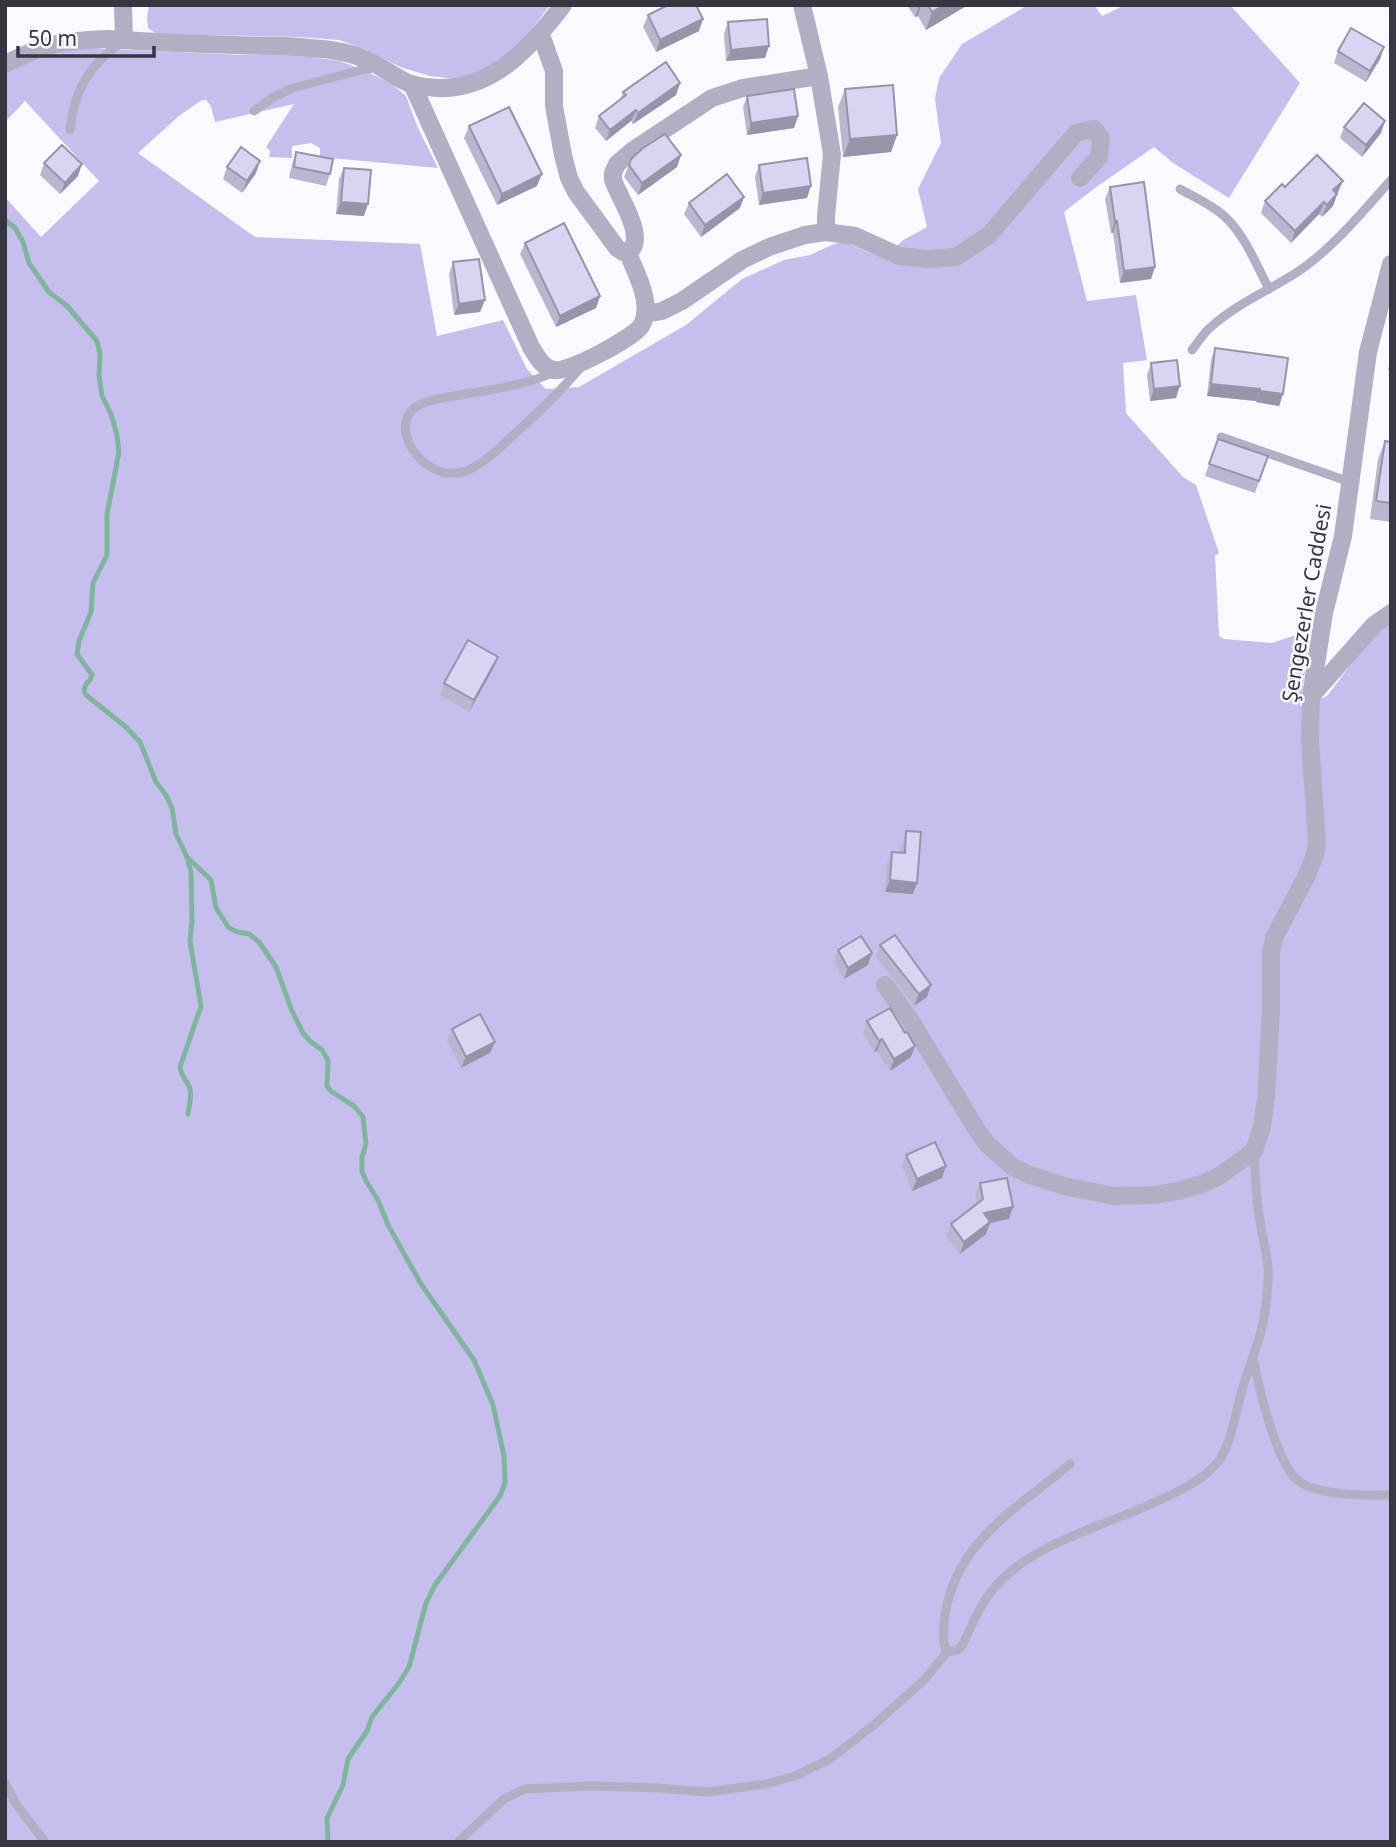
<svg xmlns="http://www.w3.org/2000/svg" width="1396" height="1847" font-family="'Noto Sans',sans-serif">
	<rect width="100%" height="100%" fill="#f9f9ff"/>
	<g fill="#c6bfee">
		<polygon points="149,5 550,5 519,46 485,71 454,79 430,76 400,67 367,50 339,40 300,37 157,34 148,28 147,18"/>
		<path d="M 1028,5 L 1094,5 L 1102,16 L 1125,5 L 1230,5 L 1300,83 L 1229,198 L 1173,163 L 1154,147 L 1095,188 L 1064,212 L 1087,301 L 1136,295 L 1147,360 L 1123,363 L 1126,413 L 1183,477 L 1196,485 L 1219,553 L 1215,556 L 1219,636 L 1224,639 L 1272,643 L 1311,630 L 1300,706 L 1327,696 L 1365,646 L 1381,629 L 1391,622 L 1391,1842 L 5,1842 L 5,197 L 41,237 L 99,181 L 25,101 L 5,122 L 5,71 C 35,59 56,51 89,48 L 244,55 L 287,53 L 340,61 L 366,71 L 392,84 L 406,96 L 418,128 L 438,168 L 320,157 L 320,148 L 311,143 L 292,146 L 292,158 L 269,157 L 270,151 L 266,147 L 294,104 L 215,122 L 211,106 L 206,100 L 202,100 L 180,115 L 138,153 L 255,237 L 420,244 L 437,336 L 503,320 L 527,369 L 546,389 L 579,387 L 686,325 L 742,279 L 784,260 L 810,255 L 834,244 L 846,242 L 872,254 L 890,253 L 903,240 L 927,227 L 918,189 L 941,143 L 935,99 L 939,78 L 962,44 Z"/>
	</g>
	<g fill="none" stroke-linecap="round" stroke-linejoin="round">
		<g stroke="#80b59d" stroke-width="5">
			<path d="M 5,220 L 15,228 L 23,242 L 29,263 L 49,292 L 67,306 L 97,341 L 100,354 L 99,375 L 102,396 L 111,414 L 117,435 L 119,452 L 107,514 L 107,555 L 93,583 L 91,612 L 79,641 L 77,654 L 92,675 L 90,680 L 86,684 L 84,691 L 86,695 L 126,727 L 140,742 L 156,782 L 166,795 L 172,808 L 176,834 L 187,857 L 191,872 L 192,921 L 190,941 L 201,1006 L 180,1067 C 181,1077 188,1081 190,1089 C 192,1097 189,1106 188,1114"/>
			<polyline points="187,857 211,880 216,908 229,928 238,932 249,934 259,942 276,967 292,1011 303,1033 310,1041 322,1050 328,1060 327,1086 332,1092 354,1106 363,1117 366,1144 362,1157 362,1171 366,1181 378,1200 388,1225 421,1284 474,1360 493,1405 504,1456 505,1483 500,1496 435,1585 426,1603 409,1667 399,1683 372,1717 367,1731 348,1759 343,1785 327,1818 328,1842"/>
		</g>
		<g stroke="#b2afc4" stroke-width="9">
			<polyline points="254,111 274,97 293,88 365,69 374,68"/>
			<path d="M 70,130 C 74,90 89,65 123,41"/>
			<path d="M 1180,189 C 1194,197 1210,204 1223,215 C 1244,233 1256,264 1269,289"/>
			<path d="M 1192,350 C 1198,342 1204,332 1212,326 C 1238,303 1270,290 1299,271 C 1334,247 1362,212 1391,180"/>
			<path d="M 554,372 C 524,386 493,389 460,395 C 447,397 431,399 419,405 C 384,423 423,486 466,471 C 482,465 497,451 509,439 C 535,416 559,393 581,367"/>
			<polyline points="1221,437 1350,482"/>
			<path d="M 1253,1357 C 1258,1384 1277,1468 1300,1482 C 1321,1496 1365,1495 1391,1495"/>
			<path d="M 1070,1464 C 1019,1507 956,1541 945,1615 C 944,1626 941,1641 947,1652 L 958,1650 L 963,1644 C 971,1627 978,1608 990,1593 C 1026,1545 1099,1528 1151,1504 C 1175,1493 1200,1483 1218,1462 C 1232,1444 1236,1408 1243,1387 C 1251,1360 1263,1334 1266,1305 C 1267,1293 1269,1280 1268,1268 C 1267,1252 1262,1237 1260,1221 C 1256,1198 1255,1175 1254,1152"/>
			<polyline points="5,1783 16,1804 45,1842"/>
			<polyline points="458,1842 504,1799 525,1789 591,1786 659,1788 707,1792 766,1784 795,1776 830,1759 875,1724 925,1679 947,1652"/>
		</g>
		<g stroke="#b2afc4" stroke-width="18">
			<polyline points="123,5 124,40"/>
			<polyline points="802,5 819,76 832,154 826,216 826,232"/>
			<path d="M 5,64 C 17,59 29,52 42,48 C 63,41 86,40 108,39 C 151,42 193,44 236,45 C 261,46 286,45 310,48 C 329,49 350,52 367,60 C 382,66 399,81 414,85 C 482,101 526,54 563,5"/>
			<path d="M 412,84 L 531,347 C 537,356 542,368 554,370 C 568,373 633,338 641,326 C 643,323 644,320 645,316 C 649,296 635,271 628,253 L 623,252 L 617,248 L 576,192 L 569,178 L 563,155 L 554,106 L 554,71 L 541,35"/>
			<path d="M 628,253 C 648,238 619,198 613,180 L 613,173 L 617,164 L 632,151 L 712,98 L 743,88 L 819,76"/>
			<polyline points="645,314 662,311 682,301 742,260 769,247 805,235 826,232 855,236 899,256 928,259 956,257 989,235 1076,133 1094,129 1101,138 1099,157 1080,178"/>
			<polyline points="1311,696 1374,625 1391,613"/>
			<polyline points="885,985 909,1018 977,1130 987,1144 1013,1167 1027,1174 1064,1186 1114,1196 1155,1195 1178,1191 1199,1185 1219,1176 1254,1151 1262,1127 1266,1098 1271,1011 1271,952 1274,938 1307,875 1315,855 1317,843 1310,740 1311,696 1324,613 1343,536 1368,352 1391,264"/>
		</g>
	</g>
	<g fill="#bab6cf">
		<polygon points="907,5 968,5 926,30 918,16 915,17"/>
		<polygon points="648,15 699,31 656,52 643,27"/>
		<polygon points="728,22 765,58 726,61 724,34"/>
		<polygon points="1384,47 1380,59 1366,82 1334,63 1338,51"/>
		<polygon points="680,83 676,95 633,124 631,121 606,141 595,128 599,116 620,100 623,92"/>
		<polygon points="845,89 897,135 891,152 843,157 838,107"/>
		<polygon points="747,96 798,116 794,128 747,135 743,107"/>
		<polygon points="1385,121 1381,133 1362,157 1340,138 1344,127"/>
		<polygon points="469,126 537,186 497,205 464,138"/>
		<polygon points="296,152 330,174 326,186 289,178 292,164"/>
		<polygon points="681,155 677,167 638,195 624,177 631,159"/>
		<polygon points="260,161 256,173 242,193 223,179 227,167"/>
		<polygon points="44,163 78,176 60,194 40,175"/>
		<polygon points="759,165 807,198 759,205 755,177"/>
		<polygon points="344,168 364,216 336,214 339,179"/>
		<polygon points="1110,187 1151,279 1120,283 1113,233 1111,233 1105,199"/>
		<polygon points="1285,187 1338,192 1333,206 1322,217 1319,214 1291,243 1261,213 1265,201"/>
		<polygon points="689,203 740,208 701,237 684,214"/>
		<polygon points="525,243 600,296 596,308 556,327 520,254"/>
		<polygon points="453,262 480,312 454,315 449,274"/>
		<polygon points="1215,348 1283,394 1279,406 1256,402 1256,401 1207,396 1211,360"/>
		<polygon points="1391,355 1391,370 1388,370"/>
		<polygon points="1151,363 1176,398 1150,401 1147,375"/>
		<polygon points="1218,439 1268,456 1255,493 1205,476"/>
		<polygon points="1385,441 1391,442 1391,522 1370,519 1378,459"/>
		<polygon points="493,669 469,712 440,695 444,683"/>
		<polygon points="906,831 913,894 885,892 887,863 892,852 901,853 902,843"/>
		<polygon points="880,945 927,997 914,1006 876,957"/>
		<polygon points="838,950 872,953 868,965 844,979 834,962"/>
		<polygon points="867,1021 911,1057 890,1071 877,1051 874,1052 863,1033"/>
		<polygon points="452,1029 495,1042 490,1053 461,1068 447,1041"/>
		<polygon points="906,1155 942,1178 912,1191 902,1166"/>
		<polygon points="980,1183 1009,1219 990,1223 986,1234 960,1254 946,1236 951,1224 977,1204 975,1195"/>
	</g>
	<g fill="#9794a9">
		<polygon points="919,5 921,5 918,16 915,17"/>
		<polygon points="944,5 968,5 926,30 932,12"/>
		<polygon points="703,19 699,31 656,52 660,40"/>
		<polygon points="769,46 765,58 726,61 731,50"/>
		<polygon points="1384,47 1380,59 1366,82 1370,71"/>
		<polygon points="680,83 676,95 633,124 638,113"/>
		<polygon points="636,110 631,121 606,141 610,130"/>
		<polygon points="798,116 794,128 747,135 751,123"/>
		<polygon points="1385,121 1381,133 1362,157 1366,145"/>
		<polygon points="897,135 891,152 843,157 850,139"/>
		<polygon points="681,155 677,167 638,195 642,183"/>
		<polygon points="260,161 256,173 242,193 247,181"/>
		<polygon points="82,164 78,176 60,194 65,183"/>
		<polygon points="542,174 537,186 497,205 502,194"/>
		<polygon points="1343,181 1338,192 1329,202 1333,190"/>
		<polygon points="811,186 807,198 759,205 763,193"/>
		<polygon points="1337,194 1333,206 1322,217 1327,205"/>
		<polygon points="744,197 740,208 701,237 705,225"/>
		<polygon points="341,202 368,204 364,216 336,214"/>
		<polygon points="1324,202 1319,214 1291,243 1295,231"/>
		<polygon points="1117,221 1113,233 1111,233 1115,222"/>
		<polygon points="1155,267 1151,279 1120,283 1124,271"/>
		<polygon points="600,296 596,308 556,327 560,316"/>
		<polygon points="485,300 480,312 454,315 459,304"/>
		<polygon points="1211,384 1260,389 1256,401 1207,396"/>
		<polygon points="1180,386 1176,398 1150,401 1154,389"/>
		<polygon points="1260,391 1283,394 1279,406 1256,402"/>
		<polygon points="498,657 493,669 469,712 474,700"/>
		<polygon points="890,880 917,883 913,894 885,892"/>
		<polygon points="872,953 868,965 844,979 848,968"/>
		<polygon points="931,985 927,997 914,1006 919,994"/>
		<polygon points="882,1039 877,1051 874,1052 879,1041"/>
		<polygon points="495,1042 490,1053 461,1068 466,1057"/>
		<polygon points="915,1046 911,1057 890,1071 894,1059"/>
		<polygon points="946,1166 942,1178 912,1191 917,1179"/>
		<polygon points="1013,1207 1009,1219 990,1223 986,1234 960,1254 964,1242 984,1213"/>
	</g>
	<g fill="#d8d4f1" stroke="#9794a9" stroke-width="2">
		<polygon points="668,5 696,5 703,19 660,40 648,15"/>
		<polygon points="928,5 944,5 932,12"/>
		<polygon points="767,19 769,46 731,50 728,22"/>
		<polygon points="1351,28 1384,47 1370,71 1338,51"/>
		<polygon points="666,62 680,83 638,113 636,110 610,130 599,116 626,95 623,92"/>
		<polygon points="893,85 897,135 850,139 845,89"/>
		<polygon points="794,89 798,116 751,123 747,96"/>
		<polygon points="1364,103 1385,121 1366,145 1344,127"/>
		<polygon points="509,107 542,174 502,194 469,126"/>
		<polygon points="665,134 681,155 642,183 629,165 631,159 643,148"/>
		<polygon points="62,145 82,164 65,183 44,163"/>
		<polygon points="241,147 260,161 247,181 227,167"/>
		<polygon points="296,152 333,159 330,174 294,167"/>
		<polygon points="1317,155 1343,181 1333,190 1337,194 1327,205 1324,202 1295,231 1265,201 1282,184 1285,187"/>
		<polygon points="807,158 811,186 763,193 759,165"/>
		<polygon points="344,168 371,170 368,204 341,202"/>
		<polygon points="727,174 744,197 705,225 689,203"/>
		<polygon points="1144,182 1155,267 1124,271 1117,221 1115,222 1110,187"/>
		<polygon points="564,223 600,296 560,316 525,243"/>
		<polygon points="479,259 485,300 459,304 453,262"/>
		<polygon points="1215,348 1288,358 1283,394 1260,391 1260,389 1211,384"/>
		<polygon points="1177,360 1180,386 1154,389 1151,363"/>
		<polygon points="1218,439 1268,456 1259,481 1209,464"/>
		<polygon points="1385,441 1391,442 1391,503 1376,501"/>
		<polygon points="468,640 498,657 474,700 444,683"/>
		<polygon points="906,831 921,832 917,883 890,880 892,852 905,853"/>
		<polygon points="895,935 931,985 919,994 880,945"/>
		<polygon points="861,936 872,953 848,968 838,950"/>
		<polygon points="890,1008 905,1033 907,1032 915,1046 894,1059 882,1039 879,1041 867,1021"/>
		<polygon points="480,1014 495,1042 466,1057 452,1029"/>
		<polygon points="935,1142 946,1166 917,1179 906,1155"/>
		<polygon points="1007,1178 1013,1207 984,1213 990,1222 964,1242 951,1224 983,1199 980,1183"/>
	</g>
	<g text-anchor="middle" dominant-baseline="central" stroke-width="5" stroke-linejoin="round" paint-order="stroke">
		<g font-size="21" fill="#373540" stroke="#f9f9ff">
			<text transform="translate(1306 603) rotate(-80)">Şengezerler Caddesi</text>
		</g>
	</g>
	<rect width="1396" height="1847" fill="none" stroke="#373540" stroke-width="14"/>
	<path d="M18 46v10h136v-10" fill="none" stroke="#373540" stroke-width="3.5"/>
	<text x="28" y="46" font-size="21" fill="#373540" stroke="#f9f9ff" stroke-width="5" paint-order="stroke">50 m</text>
</svg>
